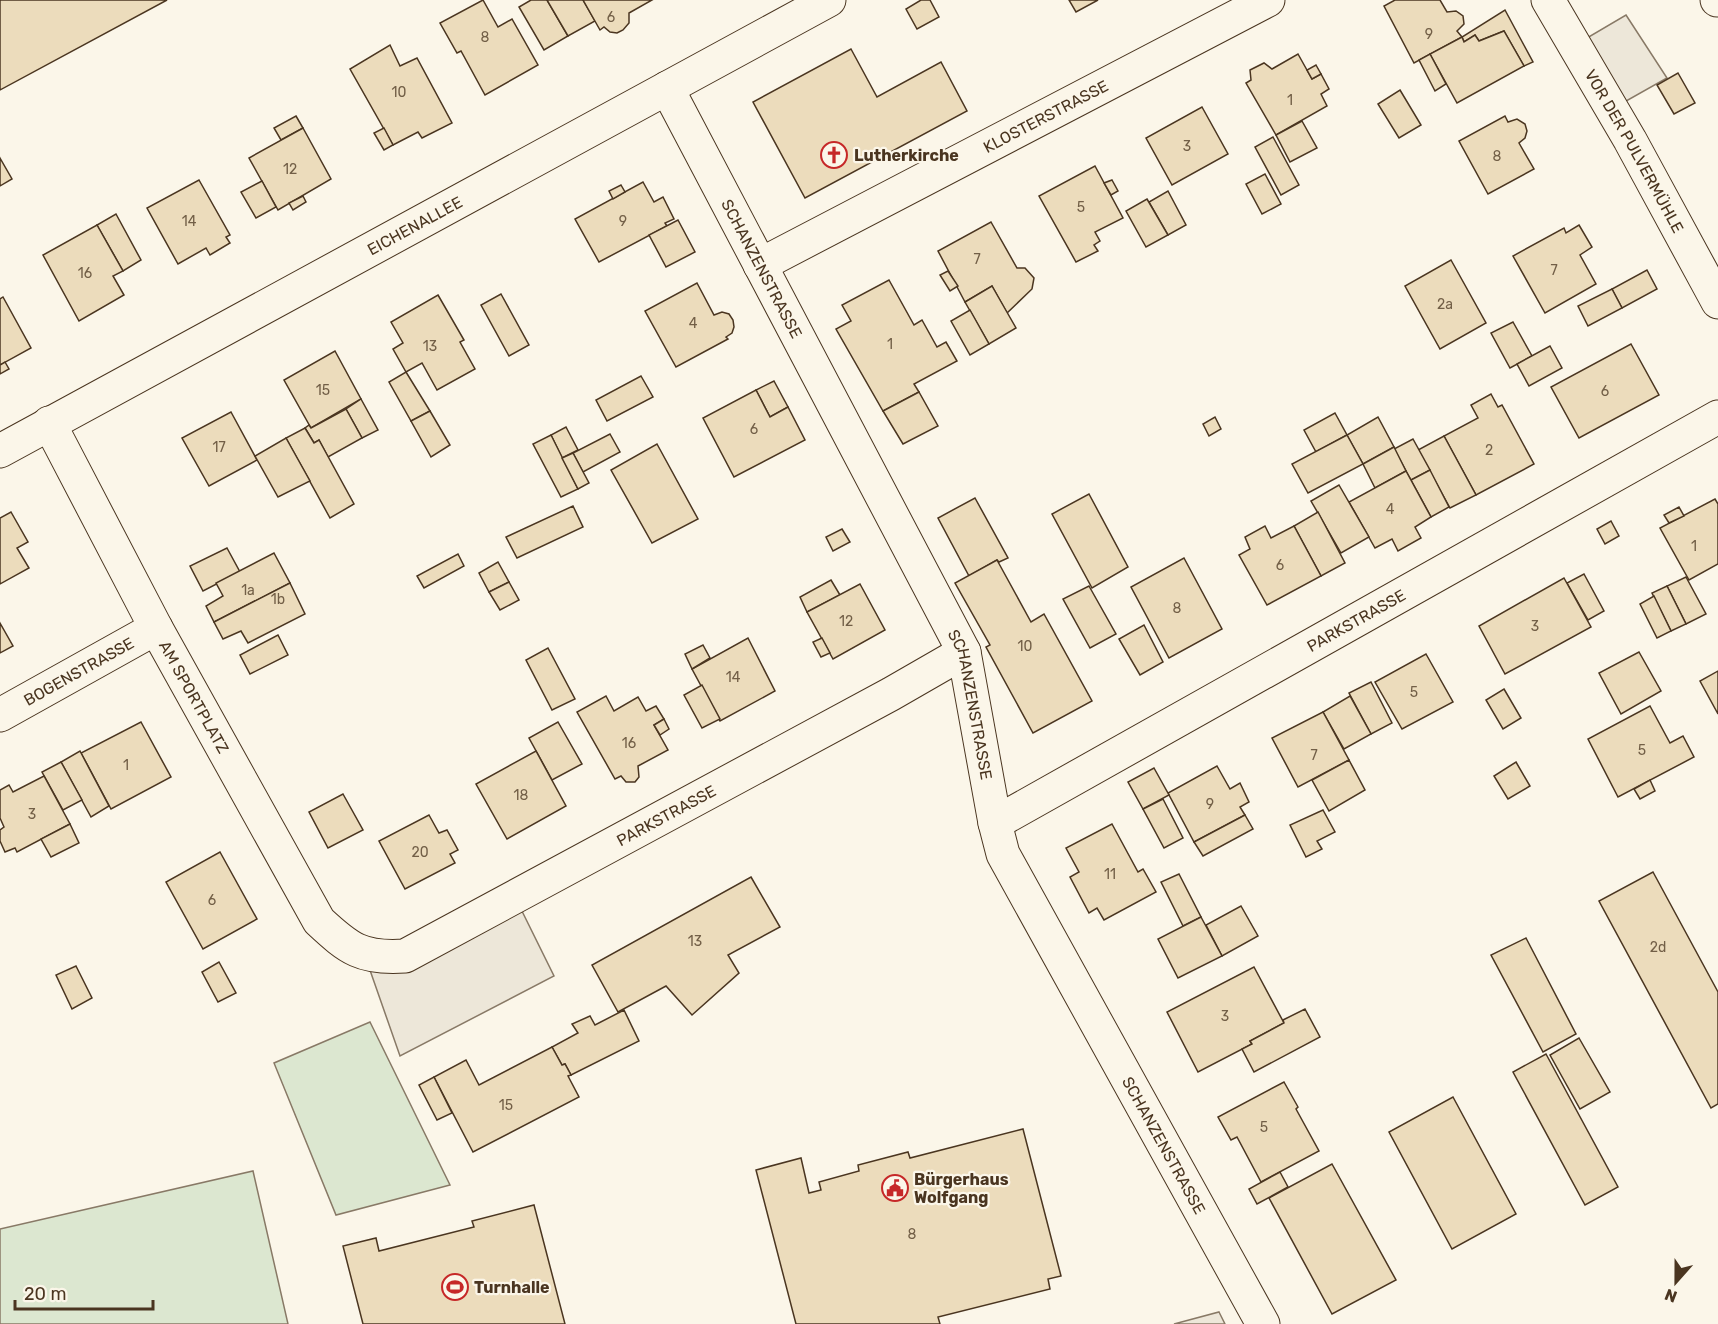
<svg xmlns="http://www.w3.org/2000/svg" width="1718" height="1324" font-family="Rubik,sans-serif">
	<rect width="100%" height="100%" fill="#fbf6e9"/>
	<g fill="#dce7d0" stroke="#887966" stroke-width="1.5">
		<polygon points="370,1022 450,1185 336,1215 274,1063"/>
		<polygon points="253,1171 288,1324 0,1324 0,1229"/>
	</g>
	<g fill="#ede7d9" stroke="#887966" stroke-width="1.5">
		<polygon points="1626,15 1667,78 1612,109 1575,45"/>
		<polygon points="515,897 554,976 400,1056 364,953 384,958"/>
		<polygon points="1219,1312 1225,1324 1174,1324"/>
	</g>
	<g fill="#ecdcbc" stroke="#4a3520" stroke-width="1.5">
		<polygon points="0,0 167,0 0,90"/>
		<polygon points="483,0 498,27 512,19 538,65 485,95 461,51 457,53 440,23"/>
		<polygon points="531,0 547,0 568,36 544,50 519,7"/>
		<polygon points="547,0 583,0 595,21 568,36"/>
		<polygon points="583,0 652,0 629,13 629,23 623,30 617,33 610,32 604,27 600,30"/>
		<polygon points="921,0 930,0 939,17 917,29 906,9"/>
		<polygon points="1069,0 1098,0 1076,12"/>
		<polygon points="1395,0 1440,0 1447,12 1456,11 1463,16 1464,24 1457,31 1462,37 1414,63 1384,6"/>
		<polygon points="1505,10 1533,62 1524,66 1504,31 1479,41 1475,35 1464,42 1462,37"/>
		<polygon points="1504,31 1524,66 1457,103 1430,54 1462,37 1464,42 1475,35 1479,41"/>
		<polygon points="390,45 400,66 417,58 452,123 422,138 418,132 393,145 350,69"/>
		<polygon points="851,49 877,97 941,62 967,111 805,198 753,102"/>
		<polygon points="1298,54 1312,79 1321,74 1329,89 1321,94 1327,106 1276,135 1246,83 1251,80 1250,70 1264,63 1272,69"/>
		<polygon points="1430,54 1446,84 1435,91 1419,60"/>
		<polygon points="1316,65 1321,74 1312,79 1307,70"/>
		<polygon points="1678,73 1695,103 1674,114 1657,85"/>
		<polygon points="1400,90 1421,125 1399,138 1378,104"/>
		<polygon points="1202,107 1228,154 1172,185 1146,138"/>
		<polygon points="296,116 303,128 281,140 274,128"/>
		<polygon points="1505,116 1508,122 1517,119 1525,124 1527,131 1525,138 1519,143 1534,169 1488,194 1459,141"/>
		<polygon points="1302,121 1317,148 1290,162 1276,135"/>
		<polygon points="303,128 331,179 278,210 249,158"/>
		<polygon points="384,128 393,145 384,150 374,133"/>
		<polygon points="1273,137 1299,185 1281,195 1255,147"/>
		<polygon points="0,158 12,179 0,186"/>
		<polygon points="1095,166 1123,218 1095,232 1100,241 1094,245 1098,251 1076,262 1039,196"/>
		<polygon points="1265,174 1281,204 1262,214 1246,184"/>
		<polygon points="199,180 230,235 226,237 230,243 210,255 206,248 178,264 147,208"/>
		<polygon points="1112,180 1118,191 1111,195 1104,183"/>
		<polygon points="262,181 276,207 256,218 241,192"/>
		<polygon points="643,182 654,202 663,197 674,219 665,223 667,226 599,262 575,219"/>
		<polygon points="621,185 625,192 613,199 609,191"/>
		<polygon points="1168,191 1186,225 1168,235 1149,202"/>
		<polygon points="303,196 306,202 293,210 289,203"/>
		<polygon points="1147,199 1168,235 1146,247 1126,211"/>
		<polygon points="116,214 141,260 123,271 97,225"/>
		<polygon points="678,220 695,252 666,267 649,235"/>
		<polygon points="991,222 1017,268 1025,268 1034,278 1032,289 1007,313 992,286 965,302 938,251"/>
		<polygon points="97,225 123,271 113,276 124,295 79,321 43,255"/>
		<polygon points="1579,225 1592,247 1580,255 1596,284 1545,313 1513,256 1564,228 1566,233"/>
		<polygon points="1451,260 1486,323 1440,349 1405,286"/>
		<polygon points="1647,270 1657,289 1622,308 1612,289"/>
		<polygon points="948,271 958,286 950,291 940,275"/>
		<polygon points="889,280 914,325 922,320 937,347 946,342 957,361 914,384 919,392 883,411 836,329 851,321 842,305"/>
		<polygon points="697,283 714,315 722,312 729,314 733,320 734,327 732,333 726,337 728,339 676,367 645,311"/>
		<polygon points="992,286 1016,328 989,344 965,302"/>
		<polygon points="1612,289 1622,308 1588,326 1578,306"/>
		<polygon points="501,294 529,345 509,356 481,305"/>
		<polygon points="438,295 464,340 460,342 475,369 437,390 422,363 406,372 393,349 403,343 391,322"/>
		<polygon points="3,297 31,348 0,365 0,299"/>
		<polygon points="970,310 989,344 970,355 951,321"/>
		<polygon points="1513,322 1532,356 1510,368 1491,333"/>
		<polygon points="1631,344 1659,395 1579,438 1551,387"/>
		<polygon points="1550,346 1562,368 1529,386 1517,364"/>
		<polygon points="335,351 361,399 311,428 284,380"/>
		<polygon points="5,362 9,369 0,374 0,365"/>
		<polygon points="406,372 430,411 411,421 389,382"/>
		<polygon points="641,376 653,397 607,421 596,400"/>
		<polygon points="774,381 788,407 770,417 756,390"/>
		<polygon points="756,390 770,417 788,407 805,440 734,477 703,418"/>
		<polygon points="919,392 938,426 903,444 883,411"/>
		<polygon points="1491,394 1498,407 1502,405 1534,464 1476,495 1444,436 1478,418 1471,405"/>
		<polygon points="361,399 378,430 362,438 346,409"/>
		<polygon points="346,409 362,438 328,457 319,440 314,443 305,428 309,425 311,428"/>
		<polygon points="430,411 450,445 431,457 411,421"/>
		<polygon points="231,412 257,460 209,486 182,438"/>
		<polygon points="1335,413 1347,435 1316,452 1304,430"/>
		<polygon points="1215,417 1221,429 1209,436 1203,424"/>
		<polygon points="1378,417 1394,447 1363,464 1347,435"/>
		<polygon points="566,427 578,450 562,458 551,435"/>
		<polygon points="305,428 314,443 319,440 354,504 330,518 286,438"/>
		<polygon points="610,434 620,452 583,472 573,453"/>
		<polygon points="551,435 578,489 561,497 533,444"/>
		<polygon points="1347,435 1363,464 1308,493 1292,464"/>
		<polygon points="1444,436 1476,495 1450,508 1418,450"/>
		<polygon points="286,438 310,481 278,497 255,456"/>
		<polygon points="1413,439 1430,470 1411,480 1394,449"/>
		<polygon points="657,444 698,519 652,543 611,470"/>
		<polygon points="1394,447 1406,471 1375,488 1363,464"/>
		<polygon points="573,453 589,483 578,489 562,458"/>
		<polygon points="1430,470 1449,507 1431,517 1411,480"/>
		<polygon points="1406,471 1431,517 1415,527 1421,538 1398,551 1392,539 1375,548 1349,502"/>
		<polygon points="1339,485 1369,537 1341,553 1311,501"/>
		<polygon points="1089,494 1128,567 1092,588 1052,514"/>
		<polygon points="975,498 1008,558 999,562 997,560 969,576 938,518"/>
		<polygon points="1715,499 1718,504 1718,564 1689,580 1660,528"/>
		<polygon points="573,506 583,527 517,558 506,537"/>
		<polygon points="1679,507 1684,516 1669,523 1664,515"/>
		<polygon points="11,512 28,542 17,548 29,568 0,584 0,518"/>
		<polygon points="1318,512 1345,563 1321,576 1294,526"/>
		<polygon points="1611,521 1619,536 1605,544 1597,529"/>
		<polygon points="1265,526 1271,538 1294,526 1321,576 1267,605 1239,555 1250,549 1245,537"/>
		<polygon points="842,529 850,542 833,551 826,537"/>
		<polygon points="227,548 240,572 203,591 190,566"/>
		<polygon points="274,553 290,583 214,622 206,606 223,596 216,583"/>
		<polygon points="458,554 464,566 424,588 417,576"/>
		<polygon points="1184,558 1222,629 1169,658 1131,587"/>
		<polygon points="997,560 1031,622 1044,614 1092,701 1033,733 986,647 990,645 955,583"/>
		<polygon points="498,562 509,582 489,592 479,573"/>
		<polygon points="1584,574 1604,611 1588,620 1567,583"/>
		<polygon points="1686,577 1706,614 1686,624 1667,586"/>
		<polygon points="1564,578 1591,627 1505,674 1479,626"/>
		<polygon points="831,580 840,595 807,612 800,597"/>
		<polygon points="509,582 519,600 500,610 489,592"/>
		<polygon points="290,583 305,614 248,643 241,631 223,639 214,622"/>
		<polygon points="860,584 885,630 833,659 807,612"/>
		<polygon points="1089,586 1116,634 1090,648 1063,599"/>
		<polygon points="1667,586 1686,624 1671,631 1652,593"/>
		<polygon points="1654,596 1671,631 1657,638 1640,604"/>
		<polygon points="0,623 13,646 0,653"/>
		<polygon points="1144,625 1163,662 1140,675 1119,639"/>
		<polygon points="278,635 288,655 250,674 240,655"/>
		<polygon points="748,638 775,691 720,721 692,669"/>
		<polygon points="822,638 830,653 821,657 813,642"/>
		<polygon points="703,645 710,658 692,669 685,654"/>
		<polygon points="548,648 575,699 552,710 526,660"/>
		<polygon points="1639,652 1661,691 1621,714 1599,673"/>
		<polygon points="1426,654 1453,702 1402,729 1375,682"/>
		<polygon points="1718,671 1718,714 1700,681"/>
		<polygon points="1371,682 1392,723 1371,734 1349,693"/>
		<polygon points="702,685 720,719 702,728 684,695"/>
		<polygon points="1504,689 1521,718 1503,729 1486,700"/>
		<polygon points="606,696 614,711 638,697 646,711 656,706 664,719 654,725 668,750 638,766 639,777 635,782 626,782 621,776 615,779 577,712"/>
		<polygon points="1350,696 1371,734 1344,749 1323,712"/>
		<polygon points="1650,706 1670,743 1683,736 1694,757 1618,797 1588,739"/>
		<polygon points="1323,712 1349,760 1298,787 1272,738"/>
		<polygon points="664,719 669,729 660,735 654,725"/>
		<polygon points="141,722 171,777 111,809 81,753"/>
		<polygon points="558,722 582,764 552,780 529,738"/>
		<polygon points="80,751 109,806 91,817 61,762"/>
		<polygon points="536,751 566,806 507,839 476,784"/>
		<polygon points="1349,760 1365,790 1329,811 1312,780"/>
		<polygon points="61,762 82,800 63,810 42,772"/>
		<polygon points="1516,762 1530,786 1508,799 1494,776"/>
		<polygon points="1217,766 1230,789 1240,783 1249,802 1240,807 1245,815 1194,842 1168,793"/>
		<polygon points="1154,768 1169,795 1143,809 1128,782"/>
		<polygon points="44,776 70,824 17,852 15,848 5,852 0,841 0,830 4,827 0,818 0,790 9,785 13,792"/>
		<polygon points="1650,780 1655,791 1640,799 1634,789"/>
		<polygon points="343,794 363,830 328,848 309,812"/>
		<polygon points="1163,799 1183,838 1164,848 1143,809"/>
		<polygon points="1323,810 1335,832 1317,841 1322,849 1306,857 1290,825"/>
		<polygon points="429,815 439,833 447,830 458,850 450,854 455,863 405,889 379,841"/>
		<polygon points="1245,815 1253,829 1203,856 1194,842"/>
		<polygon points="70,824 79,843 51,857 41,839"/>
		<polygon points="1112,824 1138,872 1143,869 1156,892 1104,920 1097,908 1089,913 1070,877 1079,872 1066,848"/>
		<polygon points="220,852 257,919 203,949 166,882"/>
		<polygon points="1653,872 1718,992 1718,1104 1711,1108 1599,901"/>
		<polygon points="1179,874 1201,917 1183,926 1161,882"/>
		<polygon points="751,877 780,927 728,955 739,973 692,1015 666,986 618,1012 592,965"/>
		<polygon points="1241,906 1258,936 1222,956 1206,925"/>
		<polygon points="1201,917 1222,956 1178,978 1158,939"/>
		<polygon points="1526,938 1576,1034 1543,1052 1491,955"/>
		<polygon points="219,962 236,993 218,1002 202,972"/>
		<polygon points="76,966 92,998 72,1009 56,975"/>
		<polygon points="1254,967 1284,1023 1250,1041 1252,1044 1198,1072 1167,1012"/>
		<polygon points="1305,1009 1320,1037 1254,1072 1242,1049 1252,1044 1250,1041 1284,1023 1283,1020"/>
		<polygon points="624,1010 639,1041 571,1075 565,1064 562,1065 552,1047 578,1033 572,1024 590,1016 595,1025"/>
		<polygon points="1579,1038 1610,1092 1580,1109 1550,1055"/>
		<polygon points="552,1047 562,1065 565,1064 571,1075 568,1076 579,1097 473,1152 434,1077 466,1060 479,1085"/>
		<polygon points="1546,1054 1618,1187 1585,1205 1513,1072"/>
		<polygon points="434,1077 452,1113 437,1120 419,1085"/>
		<polygon points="1284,1082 1298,1107 1296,1109 1319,1151 1261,1182 1237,1137 1231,1140 1218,1117"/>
		<polygon points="1453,1097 1516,1214 1452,1249 1389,1132"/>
		<polygon points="1023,1129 1061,1276 1048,1279 1050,1289 938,1317 940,1324 796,1324 756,1170 801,1158 809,1193 821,1190 819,1182 859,1171 858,1165 908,1152 910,1158"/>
		<polygon points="1332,1164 1396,1280 1332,1314 1269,1198"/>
		<polygon points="1280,1172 1288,1187 1257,1204 1249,1189"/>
		<polygon points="534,1205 565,1324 363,1324 343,1246 376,1238 379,1251 474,1227 472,1221"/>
	</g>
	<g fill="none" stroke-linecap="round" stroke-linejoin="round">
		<defs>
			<g id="minor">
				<path id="s1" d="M 1548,0 L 1630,140 L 1718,302"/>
				<polyline points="1717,0 1718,0"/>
				<path id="s2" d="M 667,88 L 964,652 L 995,823 L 1003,854 L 1263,1324"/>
				<path id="s3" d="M 760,265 L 1268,0"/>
				<path id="s4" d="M 49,423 L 156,628 L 319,921 C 349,949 362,959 405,956 L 891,694 L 964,652"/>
				<path id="s5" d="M 0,451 L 829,0"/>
				<path id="s6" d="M 0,715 L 156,628"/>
				<path id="s7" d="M 995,823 L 1718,417"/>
			</g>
		</defs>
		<use href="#minor" stroke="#4a3520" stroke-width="35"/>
		<use href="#minor" stroke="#fbf6e9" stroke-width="33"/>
	</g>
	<defs>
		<symbol id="church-ring" viewBox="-11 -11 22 22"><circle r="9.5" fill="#fbf6e9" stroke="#c62828" stroke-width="1.5"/><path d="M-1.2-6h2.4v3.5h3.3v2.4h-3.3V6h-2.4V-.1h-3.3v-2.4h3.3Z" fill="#c62828"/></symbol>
		<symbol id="civic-ring" viewBox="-11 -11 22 22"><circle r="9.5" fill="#fbf6e9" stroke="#c62828" stroke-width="1.5"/><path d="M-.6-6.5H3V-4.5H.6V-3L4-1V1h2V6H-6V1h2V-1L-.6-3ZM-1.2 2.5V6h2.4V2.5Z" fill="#c62828"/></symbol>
		<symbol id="stadium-ring" viewBox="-11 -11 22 22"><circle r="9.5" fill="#fbf6e9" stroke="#c62828" stroke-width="1.5"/><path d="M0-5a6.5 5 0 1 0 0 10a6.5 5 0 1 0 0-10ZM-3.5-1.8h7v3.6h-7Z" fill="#c62828"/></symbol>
	</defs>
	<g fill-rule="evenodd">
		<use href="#church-ring" x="819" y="140" width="30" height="30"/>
		<use href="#civic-ring" x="880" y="1173" width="30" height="30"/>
		<use href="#stadium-ring" x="440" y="1272" width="30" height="30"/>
	</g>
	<g text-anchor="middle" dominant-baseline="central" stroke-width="4.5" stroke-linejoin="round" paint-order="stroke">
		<g font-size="14" fill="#725f47">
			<text x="611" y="17">6</text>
			<text x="1429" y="34">9</text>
			<text x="485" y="37">8</text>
			<text x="399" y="92">10</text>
			<text x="1290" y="100">1</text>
			<text x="1187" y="146">3</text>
			<text x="1497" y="156">8</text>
			<text x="290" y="169">12</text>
			<text x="1081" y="207">5</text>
			<text x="189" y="221">14</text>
			<text x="623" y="221">9</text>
			<text x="977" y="259">7</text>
			<text x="1554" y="270">7</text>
			<text x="85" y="273">16</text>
			<text x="1445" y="304">2a</text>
			<text x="693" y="323">4</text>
			<text x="890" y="344">1</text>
			<text x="430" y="346">13</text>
			<text x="323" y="390">15</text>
			<text x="1605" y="391">6</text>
			<text x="754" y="429">6</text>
			<text x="219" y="447">17</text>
			<text x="1489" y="450">2</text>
			<text x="1390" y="509">4</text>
			<text x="1694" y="546">1</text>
			<text x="1280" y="565">6</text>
			<text x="248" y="590">1a</text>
			<text x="278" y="599">1b</text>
			<text x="1177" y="608">8</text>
			<text x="846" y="621">12</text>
			<text x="1535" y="626">3</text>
			<text x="1025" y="646">10</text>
			<text x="733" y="677">14</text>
			<text x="1414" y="692">5</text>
			<text x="629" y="743">16</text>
			<text x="1642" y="750">5</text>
			<text x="1314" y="755">7</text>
			<text x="126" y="765">1</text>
			<text x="521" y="795">18</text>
			<text x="1210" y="804">9</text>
			<text x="32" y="814">3</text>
			<text x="420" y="852">20</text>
			<text x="1110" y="874">11</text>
			<text x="212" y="900">6</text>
			<text x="695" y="941">13</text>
			<text x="1658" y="947">2d</text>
			<text x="1225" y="1016">3</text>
			<text x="506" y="1105">15</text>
			<text x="1264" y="1127">5</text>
			<text x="912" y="1234">8</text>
		</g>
		<g font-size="16" fill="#4a3520" stroke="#fbf6e9">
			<text stroke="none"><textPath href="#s3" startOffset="322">KLOSTERSTRASSE</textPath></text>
			<text stroke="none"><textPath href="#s1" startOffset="174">VOR DER PULVERMÜHLE</textPath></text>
			<text stroke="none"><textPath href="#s5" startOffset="472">EICHENALLEE</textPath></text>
			<text stroke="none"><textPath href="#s2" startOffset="204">SCHANZENSTRASSE</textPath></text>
			<text stroke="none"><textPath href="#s7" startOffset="414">PARKSTRASSE</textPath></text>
			<text stroke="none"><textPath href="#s6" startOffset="90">BOGENSTRASSE</textPath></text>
			<text stroke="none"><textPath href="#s4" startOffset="310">AM SPORTPLATZ</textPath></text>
			<text stroke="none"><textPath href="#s2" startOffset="690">SCHANZENSTRASSE</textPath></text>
			<text stroke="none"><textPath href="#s4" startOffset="960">PARKSTRASSE</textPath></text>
			<text stroke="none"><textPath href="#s2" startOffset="1176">SCHANZENSTRASSE</textPath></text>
		</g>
		<g font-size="16" font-weight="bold" fill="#4a3520" stroke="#fbf6e9" text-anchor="start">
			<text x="854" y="155">Lutherkirche</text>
			<text x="914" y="1179">Bürgerhaus<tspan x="914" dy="18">Wolfgang</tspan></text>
			<text x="474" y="1287">Turnhalle</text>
		</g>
	</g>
	<g transform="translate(1676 1282) rotate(201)" stroke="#fbf6e9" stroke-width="4.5" paint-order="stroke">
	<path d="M0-4.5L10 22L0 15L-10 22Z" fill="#4a3520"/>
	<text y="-9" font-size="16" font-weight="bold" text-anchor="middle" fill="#4a3520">N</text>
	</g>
	<path d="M15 1300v9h138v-9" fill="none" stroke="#4a3520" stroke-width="3"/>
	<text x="24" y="1300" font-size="18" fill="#4a3520" stroke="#fbf6e9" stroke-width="4.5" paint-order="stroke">20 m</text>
</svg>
